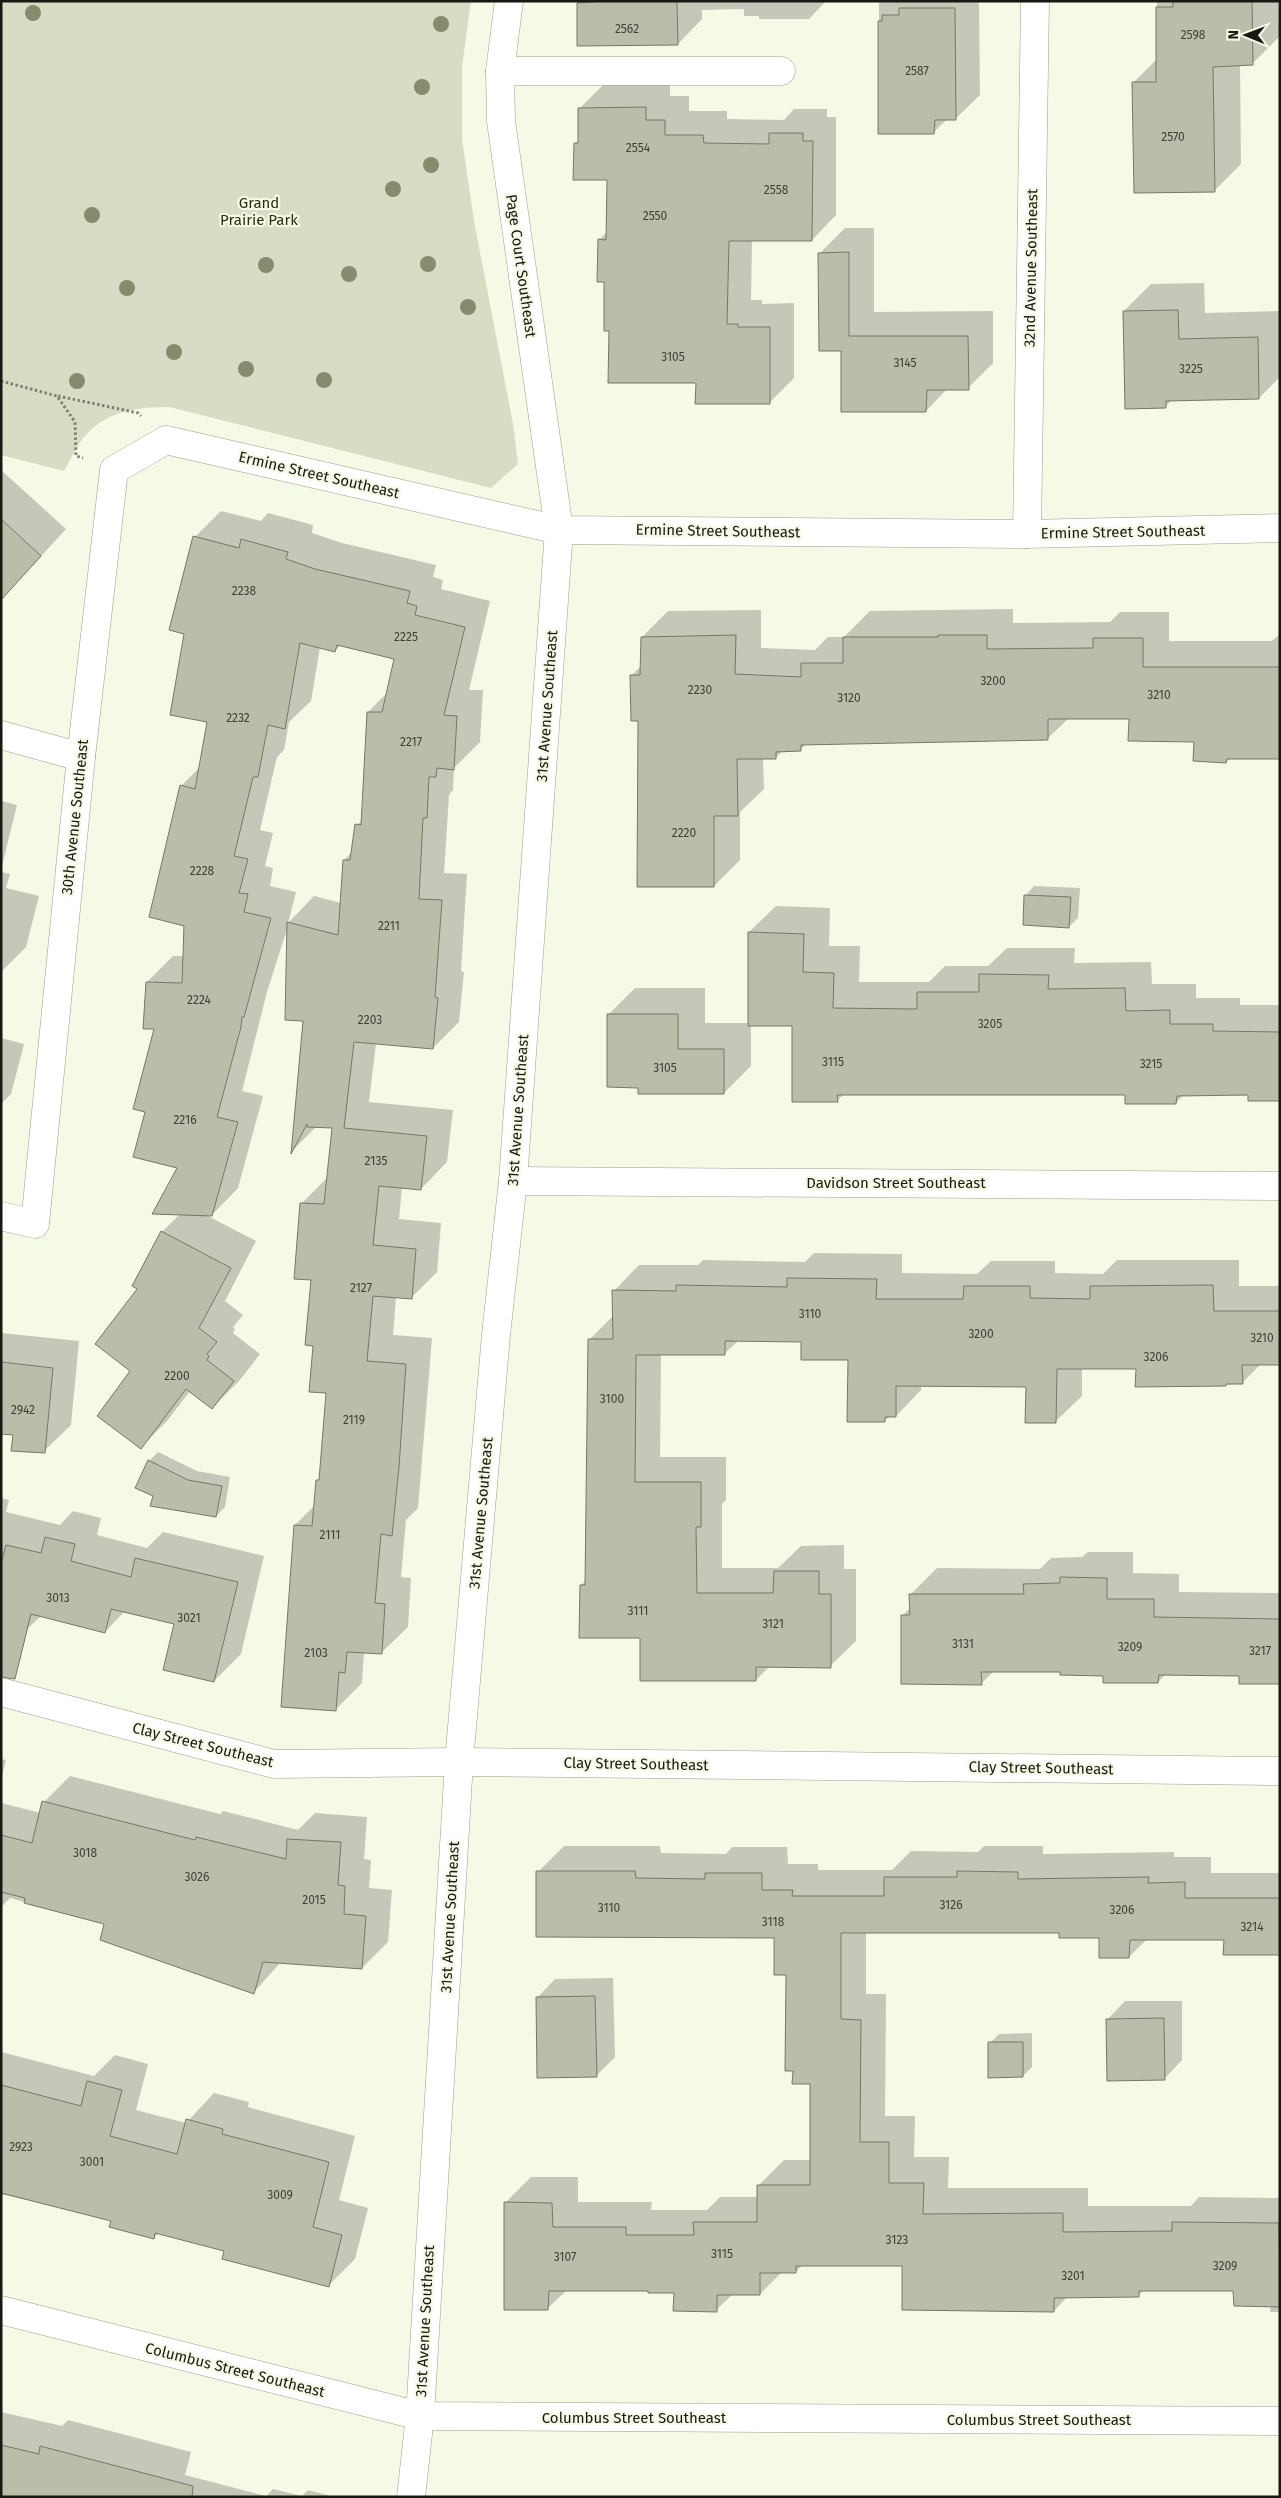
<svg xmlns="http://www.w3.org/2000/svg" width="1281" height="2498" font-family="'Fira Sans',sans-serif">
	<rect width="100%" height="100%" fill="#f5fae6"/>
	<path fill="#d7ddc4" d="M 1,1 L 471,1 L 462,67 L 462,139 L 474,221 L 513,424 L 518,464 L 491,488 L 170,407 C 139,407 109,410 87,434 C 77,444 71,459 64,471 L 1,455 Z"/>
	<g fill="#0003" fill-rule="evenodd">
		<polygon points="581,1 826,1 809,19 759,19 759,16 744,16 744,9 702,10 702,19 678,44 578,4"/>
		<polygon points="879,1 979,1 980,95 955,119 947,119 934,132 879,133"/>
		<polygon points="1157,1 1278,1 1279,37 1252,64 1240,64 1241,164 1214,191 1133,83 1157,59"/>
		<polygon points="604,84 670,84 670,96 689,96 689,111 727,111 727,119 784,120 794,109 827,109 827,117 836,117 836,215 812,240 752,240 751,300 762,300 762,304 794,303 794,378 769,403 697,382 610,330 599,240 608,231 608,178 575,144 580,139 580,108"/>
		<polygon points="845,228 874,228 874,312 993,311 993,363 968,388 948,388 926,411 842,349 820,253"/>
		<polygon points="1204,283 1205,313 1280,311 1280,377 1259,398 1172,400 1165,407 1124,311 1151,284"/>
		<polygon points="1,470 66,529 1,600"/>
		<path d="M 221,511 L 261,521 L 268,513 L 313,525 L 312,533 L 342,543 L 436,565 L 433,577 L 443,580 L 441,589 L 490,601 L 469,690 L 483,690 L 480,742 L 454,768 L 453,790 L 449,795 L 444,873 L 467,874 L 461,971 L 464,972 L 459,1022 L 433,1048 L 376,1043 L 369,1102 L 453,1110 L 447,1162 L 421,1189 L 402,1187 L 399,1219 L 441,1223 L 437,1272 L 411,1298 L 396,1297 L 393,1335 L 432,1338 L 418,1508 L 406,1520 L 401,1577 L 411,1578 L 408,1627 L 381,1653 L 364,1652 L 362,1683 L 336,1709 L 295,1525 L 315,1505 L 318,1481 L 320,1478 L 327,1392 L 314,1345 L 312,1279 L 301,1204 L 328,1177 L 333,1127 L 317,1126 L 292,1151 L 305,1020 L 288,926 L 267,992 L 242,1091 L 263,1096 L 238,1188 L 212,1215 L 206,1215 L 256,1241 L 225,1301 L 243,1315 L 233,1327 L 235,1329 L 233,1333 L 260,1354 L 239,1381 L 212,1408 L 190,1391 L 167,1421 L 141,1447 L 132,1371 L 139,1289 L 162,1232 L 180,1214 L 179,1168 L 147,1111 L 156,1028 L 147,982 L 173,956 L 184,956 L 181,786 L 201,766 L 209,721 L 185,633 L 195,537 ZM 341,645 L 396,658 L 387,693 L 368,712 L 363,819 L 357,825 L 352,852 L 344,860 L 341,903 L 314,896 L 288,923 L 296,892 L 270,886 L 273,868 L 265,866 L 273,833 L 260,830 L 277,757 L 284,750 L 289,722 L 311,701 L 320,647 L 335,651 Z"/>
		<polygon points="1013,609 1013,623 1110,622 1120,612 1169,612 1169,641 1272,641 1280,634 1280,758 1230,758 1226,762 1196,741 1130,718 1069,718 1047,739 807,743 800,750 783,750 776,758 763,758 764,789 740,812 740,860 714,886 639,720 632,675 642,665 642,637 668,611 761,610 761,648 815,650 828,637 844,637 870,611"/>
		<polygon points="1,801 17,805 1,870"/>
		<polygon points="1,872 10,874 6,888 39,896 26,947 1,972"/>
		<polygon points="1034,886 1080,888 1078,918 1069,927 1026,895"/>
		<polygon points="776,906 830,908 829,946 860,946 859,982 929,982 945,966 988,966 1007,948 1075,948 1074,963 1151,962 1152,984 1196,984 1196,998 1240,998 1240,1005 1280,1005 1280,1100 1249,1094 1184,1094 1176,1103 1127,1094 844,1094 837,1101 794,1025 751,1025 751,1066 724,1093 639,1086 608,1015 635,988 705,988 705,1023 749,1023 749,932"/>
		<polygon points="1,1038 24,1044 11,1094 1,1104"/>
		<polygon points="814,1253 902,1254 902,1273 977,1274 991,1261 1055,1261 1055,1273 1103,1274 1117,1260 1239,1260 1239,1286 1280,1286 1280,1364 1261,1364 1242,1383 1225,1385 1137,1367 1082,1367 1082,1396 1056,1421 1027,1386 921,1385 921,1390 896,1416 890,1416 884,1421 849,1359 803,1341 739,1340 724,1354 661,1354 660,1457 726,1457 726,1500 722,1504 722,1568 778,1568 801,1546 844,1545 844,1569 856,1569 856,1641 830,1666 770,1666 756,1680 641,1637 581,1585 587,1580 590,1339 614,1315 614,1291 639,1265 698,1265 703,1260 805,1262"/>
		<polygon points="1,1333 79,1341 71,1425 44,1451 14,1434 1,1433"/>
		<polygon points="158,1452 197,1471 230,1477 225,1507 216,1516 154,1495 149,1461"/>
		<polygon points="1,1498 9,1500 6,1512 60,1525 73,1511 101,1518 97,1535 147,1548 163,1532 264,1556 241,1654 214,1681 175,1623 125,1611 105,1632 41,1616 26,1630 1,1624"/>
		<polygon points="1088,1552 1133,1552 1133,1573 1179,1574 1179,1592 1280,1593 1280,1682 1241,1675 1166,1674 1158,1682 1061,1671 994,1671 981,1684 902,1616 911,1607 911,1594 937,1568 1040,1569 1051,1558 1082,1557"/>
		<polygon points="1,1759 6,1760 1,1780"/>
		<polygon points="70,1776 220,1814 223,1811 298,1830 315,1813 367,1817 364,1859 371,1860 369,1888 392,1890 388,1942 362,1968 281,1962 254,1992 105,1923 10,1898 1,1907 1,1803 41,1813 44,1802"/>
		<polygon points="564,1846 660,1846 661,1853 726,1854 732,1847 787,1847 788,1864 818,1864 818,1870 892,1870 911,1851 978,1852 984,1846 1043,1846 1043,1854 1174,1852 1174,1857 1211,1857 1211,1873 1280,1873 1280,1954 1225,1939 1147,1939 1129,1957 1100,1937 1061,1932 866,1932 866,1994 886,1994 885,2116 915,2116 914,2157 949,2157 948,2188 1088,2188 1088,2206 1191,2206 1199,2197 1280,2198 1280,2312 1270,2312 1271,2305 1235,2290 1144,2290 1138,2296 1068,2296 1054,2311 903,2265 803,2264 796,2272 782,2272 760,2294 733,2294 716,2310 675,2292 649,2289 567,2290 548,2308 505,2203 531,2177 578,2177 578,2202 652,2202 651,2210 707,2210 720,2197 758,2197 758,2186 784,2160 811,2160 811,2083 788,1974 775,1936 538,1872"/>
		<polygon points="613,1978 615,2057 597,2075 537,1998 555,1979"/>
		<polygon points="1125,2001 1182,2001 1182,2060 1164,2079 1107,2020"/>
		<polygon points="1032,2033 1032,2067 1023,2076 990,2043 999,2034"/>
		<polygon points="1,2052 94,2076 115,2055 148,2064 136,2110 186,2123 214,2093 249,2102 248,2107 355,2136 339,2200 368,2208 355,2259 328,2286 226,2250 159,2233 153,2238 112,2220 1,2194"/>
		<polygon points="1,2412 62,2426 68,2420 191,2452 185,2475 266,2496 273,2489 302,2496 308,2490 334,2497 1,2497"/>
	</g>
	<g fill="#b9beab" stroke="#747967">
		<polygon points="605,1 677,1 678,45 577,46 577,3"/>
		<polygon points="1173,1 1252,1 1253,65 1213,67 1215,192 1134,193 1132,82 1156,82 1156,7 1173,7"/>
		<polygon points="899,8 955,8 956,120 935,120 934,134 878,134 878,21 882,21 882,15 899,15"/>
		<polygon points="646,107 646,120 665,120 665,135 703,135 704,143 769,144 769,133 803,133 803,141 813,141 812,241 729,241 727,324 738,324 738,327 770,327 770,404 695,404 696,383 608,383 609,331 604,331 604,282 597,282 598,239 606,240 607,180 573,180 574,143 578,143 578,108"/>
		<polygon points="849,252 849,336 968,336 969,390 927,390 926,412 841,412 841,351 819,351 818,253"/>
		<polygon points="1178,310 1179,339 1258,337 1259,399 1166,401 1166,408 1125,409 1123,311"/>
		<polygon points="1,519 41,556 1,600"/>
		<polygon points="193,536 239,548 241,539 288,552 286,559 315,569 410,591 407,603 417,606 415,615 465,627 444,715 457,716 454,770 437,768 436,777 429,777 427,818 423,818 419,899 442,900 435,997 438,998 433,1049 354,1042 344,1128 427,1136 421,1190 379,1186 373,1245 416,1249 412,1299 373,1296 367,1361 406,1364 399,1467 392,1536 381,1534 375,1603 385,1604 382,1654 347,1652 345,1673 339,1672 336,1711 281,1707 294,1525 312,1526 316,1480 319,1480 326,1393 309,1392 313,1346 305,1345 311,1280 294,1279 300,1203 324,1204 332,1128 307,1127 307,1124 291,1154 303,1021 285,1020 287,922 338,935 343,860 350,860 355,824 361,825 367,712 382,712 394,659 337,645 335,652 300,643 285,729 268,725 258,777 253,777 234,856 248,859 239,893 248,894 244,912 271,918 244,1017 242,1017 241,1027 217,1117 238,1122 212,1216 152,1214 177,1168 133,1157 145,1112 133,1109 154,1029 143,1029 146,982 182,983 184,926 149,917 180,785 195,789 207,722 170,715 184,634 169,630"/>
		<polygon points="736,635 735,674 801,677 801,663 843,663 843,637 938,637 938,635 987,635 987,649 1093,648 1093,638 1143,638 1143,667 1280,667 1280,759 1227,759 1226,763 1193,761 1194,742 1128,741 1129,719 1048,719 1048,740 801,745 801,751 776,752 776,759 737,759 738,816 714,816 714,887 637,887 638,721 631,721 630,675 640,675 641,637"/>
		<polygon points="1024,895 1071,897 1069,928 1023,925"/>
		<polygon points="748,932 804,934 803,972 834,973 833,1008 917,1009 917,992 979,992 979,974 1049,975 1048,989 1125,988 1126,1011 1170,1010 1170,1024 1213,1024 1213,1031 1280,1032 1280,1101 1248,1101 1248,1095 1177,1096 1176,1104 1125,1104 1125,1095 837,1095 838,1102 792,1102 792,1026 748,1026"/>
		<polygon points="607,1014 678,1014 678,1049 724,1049 724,1094 638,1094 638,1088 607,1087"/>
		<polygon points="161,1231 231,1268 199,1328 217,1342 207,1354 209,1356 207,1360 234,1381 212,1409 186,1389 141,1449 97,1416 130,1371 95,1344 137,1289 132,1286"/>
		<polygon points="787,1278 877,1279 876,1299 963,1299 964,1286 1030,1286 1030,1298 1090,1299 1090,1286 1213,1285 1214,1311 1280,1311 1280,1365 1242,1365 1243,1384 1226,1384 1226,1386 1135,1387 1136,1369 1057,1369 1056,1423 1025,1423 1026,1387 896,1386 896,1417 885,1417 885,1422 847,1422 848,1360 801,1360 801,1342 725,1341 725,1355 636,1355 635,1482 701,1482 701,1527 696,1527 697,1593 773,1593 774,1571 819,1571 819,1594 831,1594 831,1668 756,1667 756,1681 640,1681 640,1638 579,1638 580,1585 585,1585 588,1339 613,1339 612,1290 676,1291 676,1285 787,1287"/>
		<polygon points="1,1362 53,1368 45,1453 11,1451 13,1435 1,1434"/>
		<polygon points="148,1460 188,1480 222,1486 216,1517 150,1506 153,1496 135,1488"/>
		<polygon points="45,1537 75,1544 71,1561 131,1577 135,1558 238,1582 214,1682 163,1670 174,1624 111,1609 105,1633 31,1614 15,1679 1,1677 1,1564 6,1545 41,1553"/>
		<polygon points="1060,1577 1107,1578 1107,1599 1154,1599 1154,1617 1280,1619 1280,1684 1239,1684 1239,1676 1159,1675 1158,1683 1103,1683 1103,1676 1060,1675 1060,1672 981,1672 982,1685 901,1684 901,1615 910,1615 909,1594 1024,1594 1023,1584 1060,1583"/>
		<polygon points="42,1801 195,1840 196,1837 286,1859 287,1839 341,1842 338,1885 345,1886 344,1914 366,1916 362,1969 263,1962 254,1994 100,1940 104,1924 24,1903 25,1898 1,1892 1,1835 32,1843"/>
		<polygon points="536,1871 635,1871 636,1878 705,1879 705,1873 762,1873 762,1890 793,1890 792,1896 884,1896 884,1877 957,1877 957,1871 1018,1872 1018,1879 1149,1877 1148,1883 1185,1882 1185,1898 1280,1898 1280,1955 1223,1955 1224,1940 1130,1940 1129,1958 1099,1958 1099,1938 1059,1938 1059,1933 841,1933 841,2019 861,2020 860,2142 889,2142 889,2183 924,2183 923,2214 1063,2213 1063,2232 1172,2231 1172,2222 1279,2223 1280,2307 1234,2306 1233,2291 1139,2291 1139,2297 1054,2298 1054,2312 902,2310 902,2266 796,2266 796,2273 760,2273 760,2295 717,2295 717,2312 673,2311 674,2293 648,2293 648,2291 549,2291 548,2310 504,2310 504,2202 552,2203 553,2227 626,2227 626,2235 694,2235 693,2222 757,2222 757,2185 810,2185 810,2084 792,2084 793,2071 785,2071 786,1975 774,1975 774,1938 536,1937"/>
		<polygon points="595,1996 597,2077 537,2078 536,1997"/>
		<polygon points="1164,2018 1165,2080 1107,2081 1106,2019"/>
		<polygon points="988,2042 1023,2042 1023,2077 988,2078"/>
		<polygon points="87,2081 122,2090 110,2136 177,2154 186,2119 223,2129 222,2134 329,2162 313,2227 342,2235 329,2287 222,2259 224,2251 155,2233 154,2239 109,2227 111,2221 1,2193 1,2085 81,2106"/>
		<polygon points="1,2445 39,2454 40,2446 193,2486 192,2497 1,2497"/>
	</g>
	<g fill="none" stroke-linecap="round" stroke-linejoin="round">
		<defs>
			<g id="minor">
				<polyline points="500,71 781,71"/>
				<polyline points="1027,534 1035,1"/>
				<polyline points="1,735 81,757"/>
				<polyline points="513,1181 1280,1186"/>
				<polyline points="1,1216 35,1224 81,757 114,470 166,440 559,530 1027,534 1280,528"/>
				<polyline points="1,1692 274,1764 459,1762 1280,1771"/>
				<polyline points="1,2310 420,2416 1280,2421"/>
				<polyline points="411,2497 420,2416 459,1762 496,1335 513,1181 559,530 501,121 500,71 509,1"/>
			</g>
		</defs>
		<use href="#minor" stroke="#9a9f8c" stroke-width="29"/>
		<g stroke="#7e8275" stroke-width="3" stroke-dasharray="2.5 2.5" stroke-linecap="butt">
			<polyline points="1,381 57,396 75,422 76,456 83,458"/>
			<polyline points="58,396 138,413 141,416"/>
		</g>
		<use href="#minor" stroke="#fff" stroke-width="28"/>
	</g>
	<g fill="#858b6c">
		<circle cx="33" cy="13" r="8"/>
		<circle cx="441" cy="24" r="8"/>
		<circle cx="422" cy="87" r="8"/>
		<circle cx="431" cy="165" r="8"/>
		<circle cx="393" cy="189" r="8"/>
		<circle cx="92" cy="215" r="8"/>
		<circle cx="428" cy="264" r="8"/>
		<circle cx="266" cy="265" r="8"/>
		<circle cx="349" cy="274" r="8"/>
		<circle cx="127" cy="288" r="8"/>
		<circle cx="468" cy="307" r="8"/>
		<circle cx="174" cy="352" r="8"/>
		<circle cx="246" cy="369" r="8"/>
		<circle cx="324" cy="380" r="8"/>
		<circle cx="77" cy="381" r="8"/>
	</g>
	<g text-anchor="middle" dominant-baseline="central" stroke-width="4.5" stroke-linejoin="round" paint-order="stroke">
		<g font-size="12" fill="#404238">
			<text x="627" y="29">2562</text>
			<text x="1193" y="35">2598</text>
			<text x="917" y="71">2587</text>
			<text x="1173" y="137">2570</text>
			<text x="638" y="148">2554</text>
			<text x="776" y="190">2558</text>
			<text x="655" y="216">2550</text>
			<text x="673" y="357">3105</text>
			<text x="905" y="363">3145</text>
			<text x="1191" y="369">3225</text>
			<text x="244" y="591">2238</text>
			<text x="406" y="637">2225</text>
			<text x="993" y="681">3200</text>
			<text x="700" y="690">2230</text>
			<text x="1159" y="695">3210</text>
			<text x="849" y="698">3120</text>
			<text x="238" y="718">2232</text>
			<text x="411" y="742">2217</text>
			<text x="684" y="833">2220</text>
			<text x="202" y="871">2228</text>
			<text x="389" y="926">2211</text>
			<text x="199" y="1000">2224</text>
			<text x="370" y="1020">2203</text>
			<text x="990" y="1024">3205</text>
			<text x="833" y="1062">3115</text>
			<text x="1151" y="1064">3215</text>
			<text x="665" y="1068">3105</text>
			<text x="185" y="1120">2216</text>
			<text x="376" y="1161">2135</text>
			<text x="361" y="1288">2127</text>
			<text x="810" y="1314">3110</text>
			<text x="981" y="1334">3200</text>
			<text x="1262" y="1338">3210</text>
			<text x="1156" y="1357">3206</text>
			<text x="177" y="1376">2200</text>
			<text x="612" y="1399">3100</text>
			<text x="23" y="1410">2942</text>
			<text x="354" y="1420">2119</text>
			<text x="330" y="1535">2111</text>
			<text x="58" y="1598">3013</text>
			<text x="638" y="1611">3111</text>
			<text x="189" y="1618">3021</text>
			<text x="773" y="1624">3121</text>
			<text x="963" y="1644">3131</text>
			<text x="1130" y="1647">3209</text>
			<text x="1260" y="1651">3217</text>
			<text x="316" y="1653">2103</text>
			<text x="85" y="1853">3018</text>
			<text x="197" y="1877">3026</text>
			<text x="314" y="1900">2015</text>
			<text x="951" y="1905">3126</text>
			<text x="609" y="1908">3110</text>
			<text x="1122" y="1910">3206</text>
			<text x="773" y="1922">3118</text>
			<text x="1252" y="1927">3214</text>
			<text x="21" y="2147">2923</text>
			<text x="92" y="2162">3001</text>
			<text x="280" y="2195">3009</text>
			<text x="897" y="2240">3123</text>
			<text x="722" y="2254">3115</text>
			<text x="565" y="2257">3107</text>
			<text x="1225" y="2266">3209</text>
			<text x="1073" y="2276">3201</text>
		</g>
		<g font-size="15" fill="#293009" stroke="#f5fae6">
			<text x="259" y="203">Grand<tspan x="259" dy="17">Prairie Park</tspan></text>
		</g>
		<g font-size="15" fill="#171912" stroke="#f5fae6">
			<text transform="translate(521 266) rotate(82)">Page Court Southeast</text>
			<text transform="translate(1031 268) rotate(-89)">32nd Avenue Southeast</text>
			<text transform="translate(319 475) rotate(13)">Ermine Street Southeast</text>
			<text transform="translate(718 531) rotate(1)">Ermine Street Southeast</text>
			<text transform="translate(1123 532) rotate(-1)">Ermine Street Southeast</text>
			<text transform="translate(547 706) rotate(-86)">31st Avenue Southeast</text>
			<text transform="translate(75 817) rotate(-84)">30th Avenue Southeast</text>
			<text transform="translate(518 1110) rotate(-86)">31st Avenue Southeast</text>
			<text x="896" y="1183">Davidson Street Southeast</text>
			<text transform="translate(481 1513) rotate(-85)">31st Avenue Southeast</text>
			<text transform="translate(203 1745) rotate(14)">Clay Street Southeast</text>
			<text transform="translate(636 1764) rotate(1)">Clay Street Southeast</text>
			<text transform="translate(1041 1768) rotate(1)">Clay Street Southeast</text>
			<text transform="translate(450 1917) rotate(-87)">31st Avenue Southeast</text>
			<text transform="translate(425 2321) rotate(-87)">31st Avenue Southeast</text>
			<text transform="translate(235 2370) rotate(14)">Columbus Street Southeast</text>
			<text x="634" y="2418">Columbus Street Southeast</text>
			<text x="1039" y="2420">Columbus Street Southeast</text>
		</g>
	</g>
	<rect width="1281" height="2498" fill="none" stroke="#171912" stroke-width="5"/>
	<g transform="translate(1246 35) rotate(271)" stroke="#f5fae6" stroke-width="4" paint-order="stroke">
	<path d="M0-4L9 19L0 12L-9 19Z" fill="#171912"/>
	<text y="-8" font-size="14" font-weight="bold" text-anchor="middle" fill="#171912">N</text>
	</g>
</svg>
